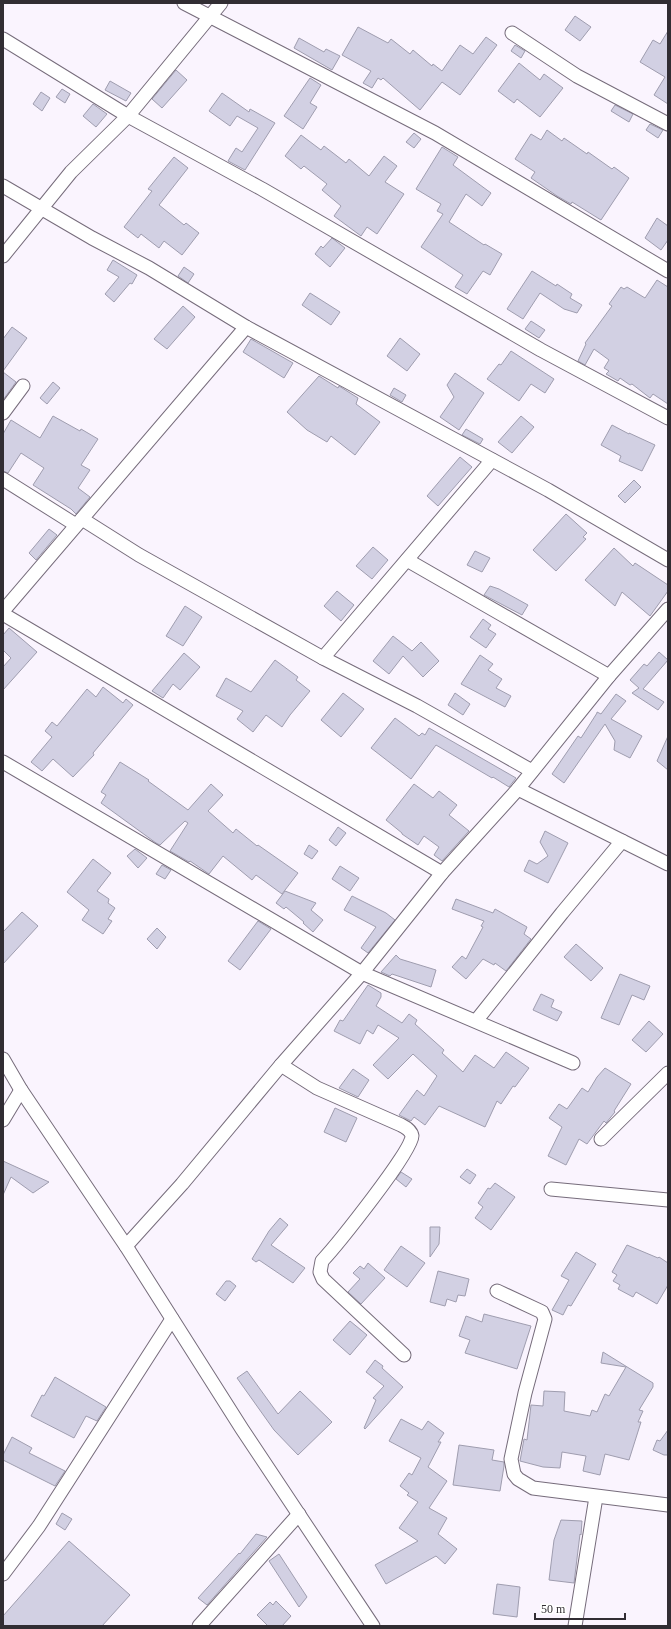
<svg xmlns="http://www.w3.org/2000/svg" width="671" height="1629" font-family="'Times New Roman',serif">
	<rect width="100%" height="100%" fill="#faf4fe"/>
	<g fill="#d2d0e3" stroke="#9f9daf">
		<polygon points="575,16 591,27 580,41 565,30"/>
		<polygon points="358,27 388,43 391,39 410,54 413,50 432,66 433,64 442,71 460,45 473,54 486,37 497,45 460,95 442,82 420,110 383,78 381,80 378,78 372,88 363,83 371,71 342,55"/>
		<polygon points="668,31 668,104 654,95 665,77 640,62 653,40 660,44"/>
		<polygon points="299,38 324,52 326,49 340,56 332,70 294,48"/>
		<polygon points="515,45 525,51 521,58 511,51"/>
		<polygon points="519,63 540,80 544,74 563,88 540,117 517,99 514,103 498,91"/>
		<polygon points="176,70 187,80 162,108 152,99"/>
		<polygon points="310,78 321,85 310,103 317,107 303,129 284,116"/>
		<polygon points="110,81 131,93 126,101 105,90"/>
		<polygon points="62,89 70,94 65,103 56,97"/>
		<polygon points="41,92 50,98 42,111 33,104"/>
		<polygon points="222,93 249,112 250,109 275,123 245,170 228,161 236,148 242,152 258,128 237,116 230,126 209,111"/>
		<polygon points="93,104 107,114 96,127 83,116"/>
		<polygon points="615,105 633,114 629,122 611,111"/>
		<polygon points="650,124 663,130 658,138 646,130"/>
		<polygon points="547,130 562,141 564,138 587,154 588,152 612,169 614,167 629,178 601,220 572,202 571,204 557,196 531,178 535,172 515,159 531,134 541,140"/>
		<polygon points="414,133 421,139 414,148 406,142"/>
		<polygon points="301,135 321,150 324,146 346,163 349,159 369,176 384,156 397,166 385,182 404,194 377,234 367,227 361,236 334,216 341,206 322,190 327,184 304,166 301,169 285,156"/>
		<polygon points="442,147 458,157 453,165 491,193 482,206 466,194 449,222 484,245 485,244 502,254 490,275 483,271 467,294 455,287 463,275 421,247 443,214 437,211 441,204 416,189"/>
		<polygon points="174,157 188,168 159,205 184,225 186,223 199,233 182,255 164,241 159,248 141,234 138,238 124,227 152,191 148,189"/>
		<polygon points="657,218 668,226 668,240 661,250 645,238"/>
		<polygon points="332,238 345,248 330,267 315,254 321,246 323,248"/>
		<polygon points="113,260 137,275 132,284 130,283 114,302 105,294 119,277 107,270"/>
		<polygon points="184,267 194,274 188,283 178,276"/>
		<polygon points="532,271 556,286 557,284 572,294 570,298 582,305 577,313 564,309 540,293 523,319 507,309"/>
		<polygon points="657,280 668,287 668,404 653,394 650,398 632,384 630,385 620,378 618,381 606,374 609,371 604,368 609,360 594,349 585,365 578,361 586,344 585,343 612,306 609,304 621,287 624,289 627,287 645,298"/>
		<polygon points="310,293 340,312 331,325 302,305"/>
		<polygon points="183,306 195,317 167,349 154,339"/>
		<polygon points="531,321 545,330 539,338 525,329"/>
		<polygon points="12,327 27,338 3,371 3,339"/>
		<polygon points="400,338 420,354 407,371 387,356"/>
		<polygon points="251,339 293,363 284,378 243,352"/>
		<polygon points="511,351 554,379 545,393 531,384 519,401 487,379 499,364 501,365"/>
		<polygon points="3,372 16,382 3,400"/>
		<polygon points="455,373 484,393 459,430 440,417 454,397 447,385"/>
		<polygon points="319,376 338,388 339,386 358,398 356,404 380,422 355,455 331,436 327,442 307,430 287,412"/>
		<polygon points="53,382 60,388 47,404 40,398"/>
		<polygon points="394,388 406,395 402,402 390,395"/>
		<polygon points="53,416 80,431 81,429 98,439 81,465 90,470 78,488 90,497 76,514 71,509 33,485 44,468 21,453 8,473 3,471 3,434 11,420 40,438"/>
		<polygon points="521,416 534,427 512,453 498,442"/>
		<polygon points="612,425 629,434 629,433 655,445 642,471 619,461 621,456 601,445"/>
		<polygon points="466,429 483,439 480,444 462,435"/>
		<polygon points="460,457 472,467 438,506 427,496"/>
		<polygon points="634,480 641,487 625,503 618,496"/>
		<polygon points="566,514 587,533 583,537 586,539 556,571 533,550"/>
		<polygon points="49,529 57,535 36,560 29,553"/>
		<polygon points="373,547 388,560 372,579 356,566"/>
		<polygon points="614,548 633,566 635,563 668,585 668,591 650,616 622,592 615,606 585,580"/>
		<polygon points="475,551 490,558 482,572 467,565"/>
		<polygon points="490,586 499,589 528,605 522,615 484,595"/>
		<polygon points="337,591 354,605 341,621 324,606"/>
		<polygon points="185,606 202,617 183,646 166,636"/>
		<polygon points="483,619 491,625 488,629 496,634 486,648 470,637"/>
		<polygon points="9,628 37,652 3,690 3,667 11,658 3,650 3,635"/>
		<polygon points="393,636 412,651 421,642 439,661 423,677 403,656 389,674 373,661"/>
		<polygon points="659,652 668,660 643,689 664,702 658,710 632,693 639,688 630,680 644,664 647,666"/>
		<polygon points="184,653 200,667 180,690 173,684 163,698 152,691"/>
		<polygon points="480,655 493,664 488,670 502,679 496,688 511,696 505,707 461,684"/>
		<polygon points="275,660 298,677 296,680 310,691 290,715 282,727 266,715 253,732 237,719 243,711 216,696 226,678 251,692"/>
		<polygon points="103,687 123,703 126,699 133,705 93,753 94,755 73,777 53,759 42,771 31,762 52,737 45,731 52,722 57,726 87,689 96,697"/>
		<polygon points="343,693 364,709 341,737 321,720"/>
		<polygon points="455,693 470,704 463,715 448,705"/>
		<polygon points="616,694 626,701 611,719 642,736 630,758 614,750 615,741 605,724 564,783 552,774 578,736 581,738 597,713 597,712 601,714"/>
		<polygon points="395,718 419,736 422,733 425,735 429,728 516,778 509,787 493,777 492,778 436,745 411,779 371,748"/>
		<polygon points="668,736 668,770 657,761"/>
		<polygon points="120,762 149,780 148,781 188,810 211,784 223,795 208,811 233,833 236,829 257,846 258,845 298,873 282,894 256,875 252,880 223,856 209,874 190,861 189,862 170,851 188,823 185,821 160,845 156,843 101,803 106,795 101,792"/>
		<polygon points="414,784 433,798 439,791 457,805 449,815 469,831 442,861 434,855 439,847 424,836 418,845 402,834 402,833 386,820"/>
		<polygon points="338,827 346,833 336,846 329,840"/>
		<polygon points="545,831 568,843 548,883 524,871 529,860 537,864 548,856 540,842"/>
		<polygon points="309,845 318,851 312,859 304,854"/>
		<polygon points="135,849 147,858 138,868 127,856"/>
		<polygon points="93,859 111,873 97,891 109,899 108,903 115,908 108,919 112,921 103,934 82,920 89,910 67,892"/>
		<polygon points="162,865 171,870 165,879 156,874"/>
		<polygon points="340,866 359,878 350,891 332,879"/>
		<polygon points="285,891 316,903 311,910 323,920 313,932 303,923 304,922 286,907 284,909 276,903"/>
		<polygon points="352,896 386,913 395,920 368,953 361,948 376,927 344,910"/>
		<polygon points="456,899 493,913 495,909 527,927 524,934 531,939 506,971 495,963 494,965 483,959 466,979 452,967 462,956 466,959 483,927 481,926 484,921 452,909"/>
		<polygon points="22,912 38,926 3,964 3,932"/>
		<polygon points="258,921 271,929 240,970 228,961"/>
		<polygon points="157,928 166,937 157,949 147,939"/>
		<polygon points="576,944 603,968 591,981 564,957"/>
		<polygon points="396,955 400,959 436,970 431,987 392,974 390,976 381,972"/>
		<polygon points="620,974 650,986 644,1000 632,995 619,1025 601,1018"/>
		<polygon points="368,985 381,993 381,997 376,1006 402,1023 409,1014 417,1020 415,1024 444,1050 442,1053 463,1072 475,1055 494,1068 506,1052 529,1068 515,1087 513,1086 501,1104 497,1101 485,1127 439,1106 425,1125 414,1117 411,1121 399,1115 417,1090 424,1096 437,1076 413,1054 388,1079 373,1065 399,1038 378,1025 373,1034 367,1030 360,1044 334,1031 340,1020 343,1021"/>
		<polygon points="541,994 554,1000 551,1007 562,1012 557,1021 533,1010"/>
		<polygon points="649,1021 663,1034 646,1052 632,1040"/>
		<polygon points="605,1068 631,1084 614,1111 615,1112 606,1123 604,1121 587,1144 579,1139 566,1165 548,1156 562,1127 549,1118 559,1104 567,1109 582,1088 588,1092 597,1077"/>
		<polygon points="353,1069 369,1080 358,1097 339,1088"/>
		<polygon points="335,1108 357,1118 346,1142 324,1132"/>
		<polygon points="3,1161 49,1182 33,1193 11,1177 3,1195"/>
		<polygon points="467,1169 476,1175 470,1184 460,1177"/>
		<polygon points="401,1172 412,1179 406,1187 396,1179"/>
		<polygon points="495,1183 515,1197 491,1230 475,1218 483,1207 478,1203 488,1188 490,1189"/>
		<polygon points="280,1218 288,1225 271,1245 305,1268 293,1283 259,1260 256,1262 252,1259 269,1231"/>
		<polygon points="430,1227 440,1227 439,1244 430,1257"/>
		<polygon points="627,1245 658,1258 659,1257 668,1263 668,1285 657,1304 636,1292 633,1297 618,1289 620,1285 613,1281 617,1275 612,1272"/>
		<polygon points="401,1246 425,1263 407,1287 384,1270"/>
		<polygon points="576,1252 596,1264 571,1306 568,1305 563,1315 552,1310 569,1280 561,1276"/>
		<polygon points="368,1263 385,1278 361,1304 348,1292 360,1279 353,1273 360,1266 364,1269"/>
		<polygon points="438,1271 469,1279 465,1296 458,1295 456,1302 447,1299 445,1306 430,1302"/>
		<polygon points="226,1281 230,1281 236,1286 225,1301 216,1294"/>
		<polygon points="484,1314 531,1326 517,1369 465,1353 470,1340 459,1336 466,1316 482,1322"/>
		<polygon points="350,1321 367,1335 350,1355 333,1340"/>
		<polygon points="603,1352 653,1383 653,1387 639,1410 643,1411 638,1422 641,1422 629,1460 605,1454 600,1475 583,1471 586,1456 562,1452 560,1468 543,1467 520,1461 524,1439 527,1440 531,1405 543,1406 544,1391 565,1392 564,1411 590,1416 592,1410 597,1412 605,1394 609,1396 626,1367 601,1363"/>
		<polygon points="375,1360 383,1366 382,1368 403,1387 365,1429 364,1428 376,1400 373,1398 384,1386 366,1372"/>
		<polygon points="247,1371 278,1414 300,1391 332,1422 298,1455 274,1430 237,1378"/>
		<polygon points="55,1377 106,1407 97,1421 86,1416 74,1438 31,1416 42,1395 44,1396"/>
		<polygon points="401,1419 422,1430 428,1421 444,1433 438,1442 441,1442 428,1467 447,1481 429,1508 447,1518 438,1534 457,1549 445,1564 436,1556 386,1584 375,1565 418,1541 399,1528 418,1502 407,1495 409,1493 400,1486 409,1473 412,1475 421,1458 389,1441"/>
		<polygon points="668,1430 668,1455 664,1455 653,1450 657,1440 660,1441"/>
		<polygon points="12,1437 32,1448 29,1453 65,1471 55,1486 3,1460 3,1455"/>
		<polygon points="459,1445 494,1450 492,1460 504,1462 504,1466 500,1491 453,1485"/>
		<polygon points="62,1513 72,1519 65,1530 56,1524"/>
		<polygon points="561,1520 582,1521 581,1535 580,1534 574,1583 549,1580 554,1540"/>
		<polygon points="256,1534 267,1537 207,1605 198,1598 239,1553 240,1554"/>
		<polygon points="69,1541 130,1595 102,1626 3,1626 3,1616"/>
		<polygon points="279,1554 307,1597 299,1607 269,1561"/>
		<polygon points="497,1584 520,1587 517,1617 493,1614"/>
		<polygon points="276,1601 291,1616 282,1626 268,1626 257,1615 270,1602 273,1605"/>
	</g>
	<g fill="none" stroke-linecap="round" stroke-linejoin="round">
		<defs>
			<g id="minor">
				<polyline points="184,3 435,133 668,271"/>
				<polyline points="512,33 577,76 668,124"/>
				<polyline points="3,39 128,116 262,189 541,350 668,418"/>
				<polyline points="3,186 92,238 149,268 246,327 548,490 668,560"/>
				<polyline points="3,256 71,172 128,116 221,3"/>
				<polyline points="3,413 23,386"/>
				<polyline points="3,479 76,525"/>
				<polyline points="82,519 139,555 323,658 417,706 532,771"/>
				<polyline points="407,560 609,676"/>
				<polyline points="3,611 246,327"/>
				<polyline points="3,614 442,873"/>
				<polyline points="323,658 492,460"/>
				<polyline points="3,762 362,973 573,1063"/>
				<polyline points="518,789 668,864"/>
				<polyline points="476,1021 562,913 622,841"/>
				<polyline points="3,1059 21,1090 126,1246 242,1429 373,1626"/>
				<path d="M 281,1065 L 317,1088 L 401,1125 C 405,1127 411,1130 412,1136 C 414,1149 336,1246 322,1261 L 320,1272 L 323,1279 L 404,1355"/>
				<polyline points="3,1120 21,1090"/>
				<polyline points="601,1139 668,1073"/>
				<polyline points="551,1189 668,1200"/>
				<polyline points="126,1246 182,1184 281,1065 362,973 442,873 518,789 609,676 668,609"/>
				<polyline points="497,1291 542,1312 545,1319 525,1393 511,1459 514,1474 518,1479 533,1488 668,1505"/>
				<polyline points="3,1574 39,1526 172,1319"/>
				<polyline points="199,1626 299,1514"/>
				<polyline points="575,1626 596,1497"/>
			</g>
		</defs>
		<use href="#minor" stroke="#766c7b" stroke-width="15"/>
		<use href="#minor" stroke="#fff" stroke-width="13"/>
	</g>
	<rect width="671" height="1629" fill="none" stroke="#312d33" stroke-width="8"/>
	<path d="M535 1613v6h90v-6" fill="none" stroke="#312d33" stroke-width="2"/>
	<text x="541" y="1613" font-size="12" fill="#312d33" stroke="#ffffff" stroke-width="3" paint-order="stroke">50 m</text>
</svg>
